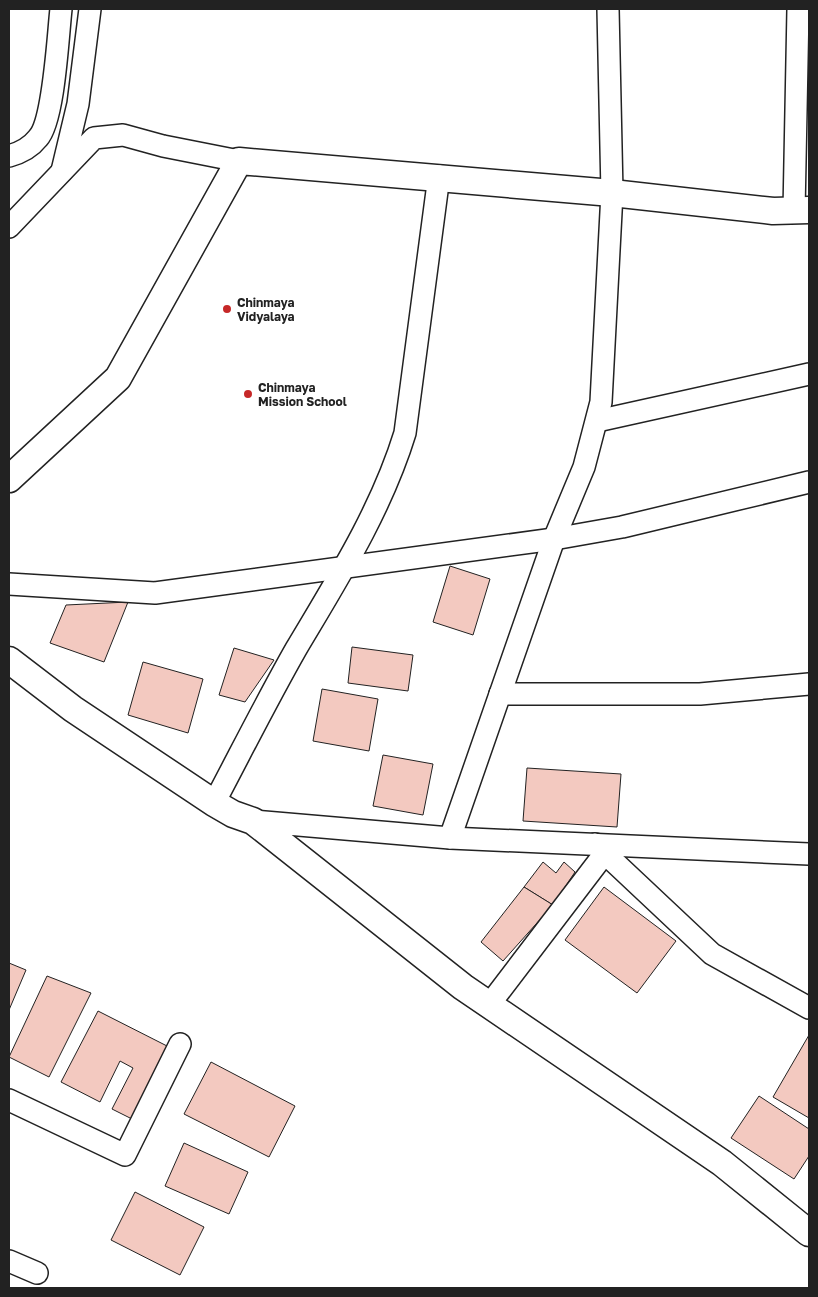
<svg xmlns="http://www.w3.org/2000/svg" width="818" height="1297" font-family="'Golos Text',sans-serif">
	<rect width="100%" height="100%" fill="#fff"/>
	<g fill="#f3c9c0" stroke="#222">
		<polygon points="450,566 490,579 473,635 433,622"/>
		<polygon points="128,602 104,662 50,643 66,605"/>
		<polygon points="352,647 413,655 408,691 348,683"/>
		<polygon points="234,648 274,660 245,702 219,695"/>
		<polygon points="143,662 203,679 188,733 128,715"/>
		<polygon points="322,689 378,699 369,751 313,741"/>
		<polygon points="383,755 433,764 423,815 373,806"/>
		<polygon points="527,768 621,774 617,827 523,821"/>
		<polygon points="543,862 556,873 564,862 575,872 553,905 524,887"/>
		<polygon points="524,887 553,905 503,961 481,942"/>
		<polygon points="604,887 676,941 637,993 565,940"/>
		<polygon points="9,963 26,970 9,1010"/>
		<polygon points="47,976 91,993 49,1077 9,1057"/>
		<polygon points="98,1011 169,1047 132,1119 112,1109 133,1068 120,1061 100,1102 61,1082"/>
		<polygon points="809,1035 809,1118 773,1097"/>
		<polygon points="211,1062 295,1106 269,1157 184,1114"/>
		<polygon points="759,1096 809,1129 809,1156 794,1179 731,1138"/>
		<polygon points="184,1143 248,1172 229,1214 165,1186"/>
		<polygon points="135,1192 204,1227 180,1275 111,1240"/>
	</g>
	<g fill="none" stroke-linecap="round" stroke-linejoin="round">
		<defs>
			<g id="minor">
				<path d="M 9,156 C 20,153 31,147 38,138 C 54,121 58,35 61,9"/>
				<polyline points="62,171 78,104 90,9"/>
				<polyline points="794,211 798,9"/>
				<polyline points="9,227 94,138 123,135 163,146 239,161"/>
				<polyline points="597,421 809,374"/>
				<polyline points="9,584 155,593 554,539 622,527 809,482"/>
				<polyline points="500,694 700,694 809,684"/>
				<path d="M 214,803 C 241,752 267,700 296,649 C 337,580 381,511 405,433 L 439,176"/>
				<polyline points="253,821 450,838 554,539 584,467 601,402 612,193 608,9"/>
				<polyline points="450,838 809,854"/>
				<polyline points="595,844 712,954 809,1008"/>
				<polyline points="489,1005 605,853"/>
				<polyline points="9,1100 125,1155 180,1044"/>
				<polyline points="9,1261 37,1273"/>
			</g>
			<g id="tertiary">
				<polyline points="9,479 118,378 239,161 612,193 773,211 809,210"/>
				<polyline points="9,660 73,709 214,803 233,814 253,821 463,987 722,1163 809,1233"/>
			</g>
		</defs>
		<use href="#minor" stroke="#222" stroke-width="24"/>
		<use href="#tertiary" stroke="#222" stroke-width="29"/>
		<use href="#minor" stroke="#fff" stroke-width="21"/>
		<use href="#tertiary" stroke="#fff" stroke-width="26"/>
	</g>
	<g fill="#c62828" stroke="#fff" stroke-width="2">
		<circle cx="227" cy="309" r="5"/>
		<circle cx="248" cy="394" r="5"/>
	</g>
	<g text-anchor="middle" dominant-baseline="central" stroke-width="4" stroke-linejoin="round" paint-order="stroke">
		<g font-size="12" font-weight="bold" fill="#222" stroke="#fff" text-anchor="start">
			<text x="237" y="302">Chinmaya<tspan x="237" dy="14">Vidyalaya</tspan></text>
			<text x="258" y="387">Chinmaya<tspan x="258" dy="14">Mission School</tspan></text>
		</g>
	</g>
	<rect width="818" height="1297" fill="none" stroke="#222222" stroke-width="20"/>
</svg>
